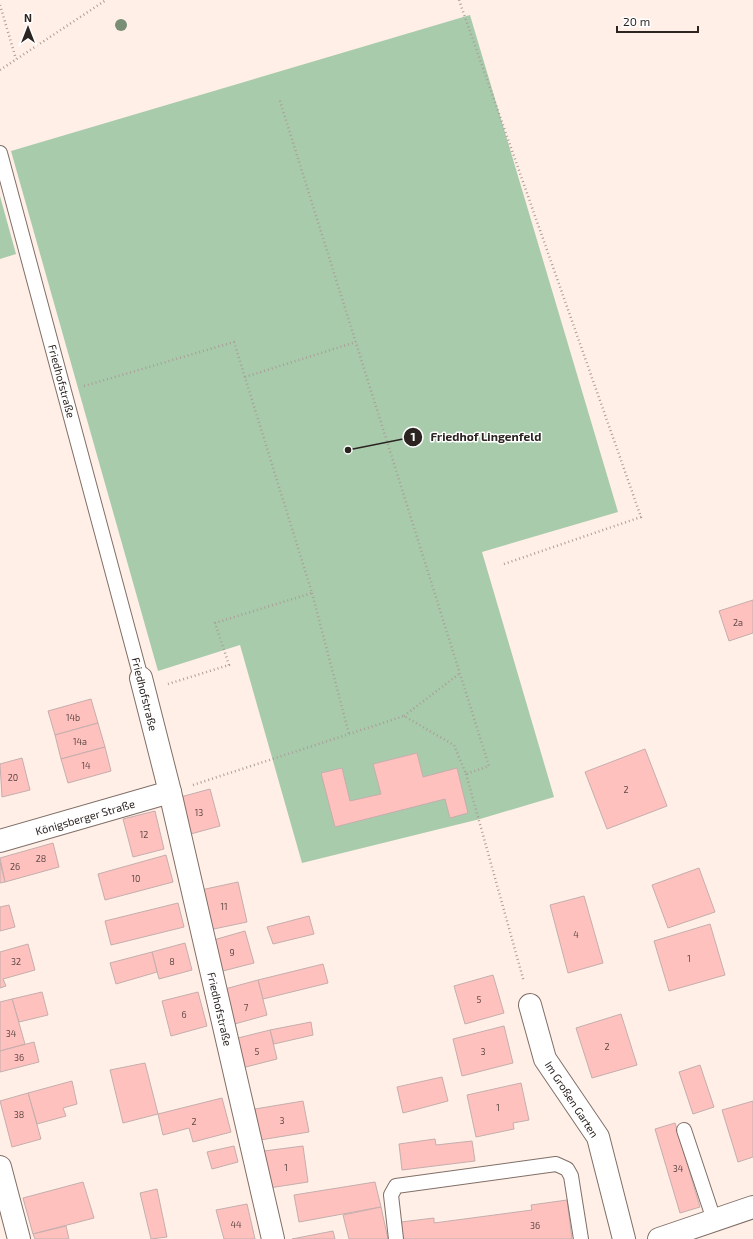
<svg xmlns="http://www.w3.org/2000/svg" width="753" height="1239" font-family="'Exo 2',sans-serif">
	<rect width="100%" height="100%" fill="#ffefe7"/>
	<g fill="#a8cbac">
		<polygon points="470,15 618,512 482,552 554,797 480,819 302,863 240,645 158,671 11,151"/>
		<polygon points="0,196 16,254 0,259"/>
	</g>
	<g fill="#ffc1be" stroke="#c4aead">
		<polygon points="753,600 753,633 729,641 719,611"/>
		<polygon points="91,699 98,723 55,735 48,711"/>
		<polygon points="98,723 105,747 61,759 55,735"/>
		<polygon points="105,747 111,771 68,783 61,759"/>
		<polygon points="645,749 667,806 607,829 585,772"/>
		<polygon points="417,753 423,777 457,768 468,813 450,818 445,799 335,827 321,773 342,768 350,801 381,794 373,764"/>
		<polygon points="22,758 30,790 2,797 0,764"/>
		<polygon points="210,789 220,826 187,835 177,798"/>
		<polygon points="155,811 164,849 133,857 123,819"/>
		<polygon points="53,843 59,867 5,882 0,858"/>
		<polygon points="166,855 173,882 105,900 98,874"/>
		<polygon points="0,862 5,882 0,883"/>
		<polygon points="699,868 715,912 668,928 652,885"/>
		<polygon points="238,882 247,922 209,930 201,890"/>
		<polygon points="584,896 603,963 568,973 550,905"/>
		<polygon points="178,903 184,927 111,945 105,921"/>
		<polygon points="9,905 15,927 0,931 0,907"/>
		<polygon points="309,916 314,934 273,944 267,927"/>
		<polygon points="710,924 725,975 669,991 654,941"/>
		<polygon points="245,931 254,963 219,972 210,941"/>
		<polygon points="185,943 192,970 159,979 152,952"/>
		<polygon points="28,944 35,970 3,979 6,986 0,988 0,952"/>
		<polygon points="152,952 157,972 116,984 110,963"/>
		<polygon points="323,964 328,983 263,999 258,980"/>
		<polygon points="493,975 504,1013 465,1024 454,986"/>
		<polygon points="258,980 267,1015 231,1025 221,990"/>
		<polygon points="42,992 48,1015 19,1022 12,999"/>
		<polygon points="198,992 207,1026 171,1036 162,1001"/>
		<polygon points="12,999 25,1044 0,1051 0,1002"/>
		<polygon points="621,1014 637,1065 592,1078 576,1028"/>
		<polygon points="311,1022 313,1035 274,1044 270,1030"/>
		<polygon points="504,1026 513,1063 462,1076 453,1039"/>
		<polygon points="270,1030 277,1059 242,1068 234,1039"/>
		<polygon points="34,1042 39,1062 0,1072 0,1051"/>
		<polygon points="145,1063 158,1114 123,1123 110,1070"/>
		<polygon points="700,1065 714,1107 693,1114 679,1072"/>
		<polygon points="442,1077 448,1101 403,1113 397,1087"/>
		<polygon points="72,1081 77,1104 63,1108 66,1116 37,1124 28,1093"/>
		<polygon points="521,1083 529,1120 513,1123 514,1129 476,1137 467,1095"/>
		<polygon points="28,1093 41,1139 12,1147 0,1101"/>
		<polygon points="222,1098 231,1132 193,1142 189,1128 163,1135 158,1114"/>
		<polygon points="303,1101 309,1132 260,1140 255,1109"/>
		<polygon points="753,1101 753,1157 738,1162 722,1110"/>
		<polygon points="675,1123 700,1207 680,1213 655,1129"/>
		<polygon points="435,1139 436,1145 472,1141 475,1161 402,1170 399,1144"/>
		<polygon points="234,1146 238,1162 212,1169 207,1152"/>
		<polygon points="303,1146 308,1182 269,1188 264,1151"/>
		<polygon points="83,1182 94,1218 33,1234 23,1198"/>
		<polygon points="375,1182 381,1207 299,1222 294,1195"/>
		<polygon points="157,1189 167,1237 151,1239 140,1193"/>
		<polygon points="567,1200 572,1239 403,1239 401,1222 434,1218 434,1223 532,1210 531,1205"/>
		<polygon points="247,1204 255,1239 224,1239 216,1210"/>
		<polygon points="381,1207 388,1239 349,1239 343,1215"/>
		<polygon points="66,1226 69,1239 35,1239 33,1234"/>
		<polygon points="333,1231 335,1239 292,1239"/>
	</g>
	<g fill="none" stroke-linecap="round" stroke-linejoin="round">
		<defs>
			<g id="lane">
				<polyline points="0,153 141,678"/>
				<polyline points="684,1130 714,1220"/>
				<polyline points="396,1239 391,1195 396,1186 556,1164 567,1169 571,1176 581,1239"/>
			</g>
			<g id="street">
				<polyline points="141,678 170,792 273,1239"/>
				<polyline points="0,841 170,792"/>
				<polyline points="530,1005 545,1059 598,1137 624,1239"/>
			</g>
			<g id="secondary">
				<polyline points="0,1167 19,1239"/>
				<polyline points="659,1239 753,1207"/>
			</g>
		</defs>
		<use href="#lane" stroke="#806f67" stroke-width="16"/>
		<use href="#street" stroke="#806f67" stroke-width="24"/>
		<use href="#secondary" stroke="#806f67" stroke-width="24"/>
		<g stroke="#aa9e98" stroke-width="2.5" stroke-dasharray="1 3" stroke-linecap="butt">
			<polyline points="459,0 641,517 501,565"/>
			<polyline points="0,5 16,59"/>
			<polyline points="0,70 106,0"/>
			<polyline points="245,377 356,342"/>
			<polyline points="84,386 234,342 312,593 215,623 229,665 168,684"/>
			<polyline points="312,593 349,734"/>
			<polyline points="404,716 459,674"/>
			<polyline points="466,774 524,982"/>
			<polyline points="193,785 404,716 454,745 466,774 489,766 279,98"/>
		</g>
		<use href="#lane" stroke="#fff" stroke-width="14"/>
		<use href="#street" stroke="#fff" stroke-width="22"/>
		<use href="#secondary" stroke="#fff" stroke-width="22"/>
	</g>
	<circle fill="#7a8e76" cx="121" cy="25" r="6"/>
	<g text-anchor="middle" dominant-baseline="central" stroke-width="3" stroke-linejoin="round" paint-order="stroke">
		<g font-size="9" fill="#604b48">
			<text x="738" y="622">2a</text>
			<text x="73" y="717">14b</text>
			<text x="80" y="741">14a</text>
			<text x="86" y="765">14</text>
			<text x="13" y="777">20</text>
			<text x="626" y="789">2</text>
			<text x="199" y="812">13</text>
			<text x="144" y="834">12</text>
			<text x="41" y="858">28</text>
			<text x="15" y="866">26</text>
			<text x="136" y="878">10</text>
			<text x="224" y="906">11</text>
			<text x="576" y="934">4</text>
			<text x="232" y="952">9</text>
			<text x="689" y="958">1</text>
			<text x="16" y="961">32</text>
			<text x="172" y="961">8</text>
			<text x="479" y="999">5</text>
			<text x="246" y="1007">7</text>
			<text x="184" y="1014">6</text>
			<text x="11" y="1033">34</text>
			<text x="607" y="1046">2</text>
			<text x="257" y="1051">5</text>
			<text x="483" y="1051">3</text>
			<text x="19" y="1057">36</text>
			<text x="498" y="1107">1</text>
			<text x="19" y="1114">38</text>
			<text x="282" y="1120">3</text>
			<text x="194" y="1121">2</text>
			<text x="286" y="1167">1</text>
			<text x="678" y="1168">34</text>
			<text x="236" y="1224">44</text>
			<text x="535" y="1225">36</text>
		</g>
		<g font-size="11" fill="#2b2421" stroke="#fff">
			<text transform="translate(62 381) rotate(75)">Friedhofstraße</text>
			<text transform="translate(145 694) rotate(76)">Friedhofstraße</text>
			<text transform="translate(85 817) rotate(-16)">Königsberger Straße</text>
			<text transform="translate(220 1009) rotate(77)">Friedhofstraße</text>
			<text transform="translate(572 1099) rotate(57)">Im Großen Garten</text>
		</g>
	</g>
	<path fill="none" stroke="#2b2421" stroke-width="1.5" d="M348 450L413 437"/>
	<g fill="#2b2421" stroke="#fff" stroke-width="1.5">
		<circle cx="348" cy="450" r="4"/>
		<circle cx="413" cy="437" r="10"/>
	</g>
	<g font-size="12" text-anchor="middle" font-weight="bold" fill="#fff">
		<text x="413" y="441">1</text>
	</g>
	<g font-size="12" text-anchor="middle" font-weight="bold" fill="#2b2421" stroke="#fff" stroke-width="3" stroke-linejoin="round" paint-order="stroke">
		<text x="486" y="441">Friedhof Lingenfeld</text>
	</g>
	<g transform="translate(28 28)" stroke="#ffffff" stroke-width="3" paint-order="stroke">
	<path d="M0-3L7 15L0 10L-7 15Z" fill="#2b2421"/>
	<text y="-6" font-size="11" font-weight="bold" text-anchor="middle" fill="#2b2421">N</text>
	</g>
	<path d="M617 26v6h81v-6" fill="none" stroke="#2b2421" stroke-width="2"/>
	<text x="623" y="26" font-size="12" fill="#2b2421" stroke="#ffffff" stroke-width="3" paint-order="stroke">20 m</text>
</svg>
